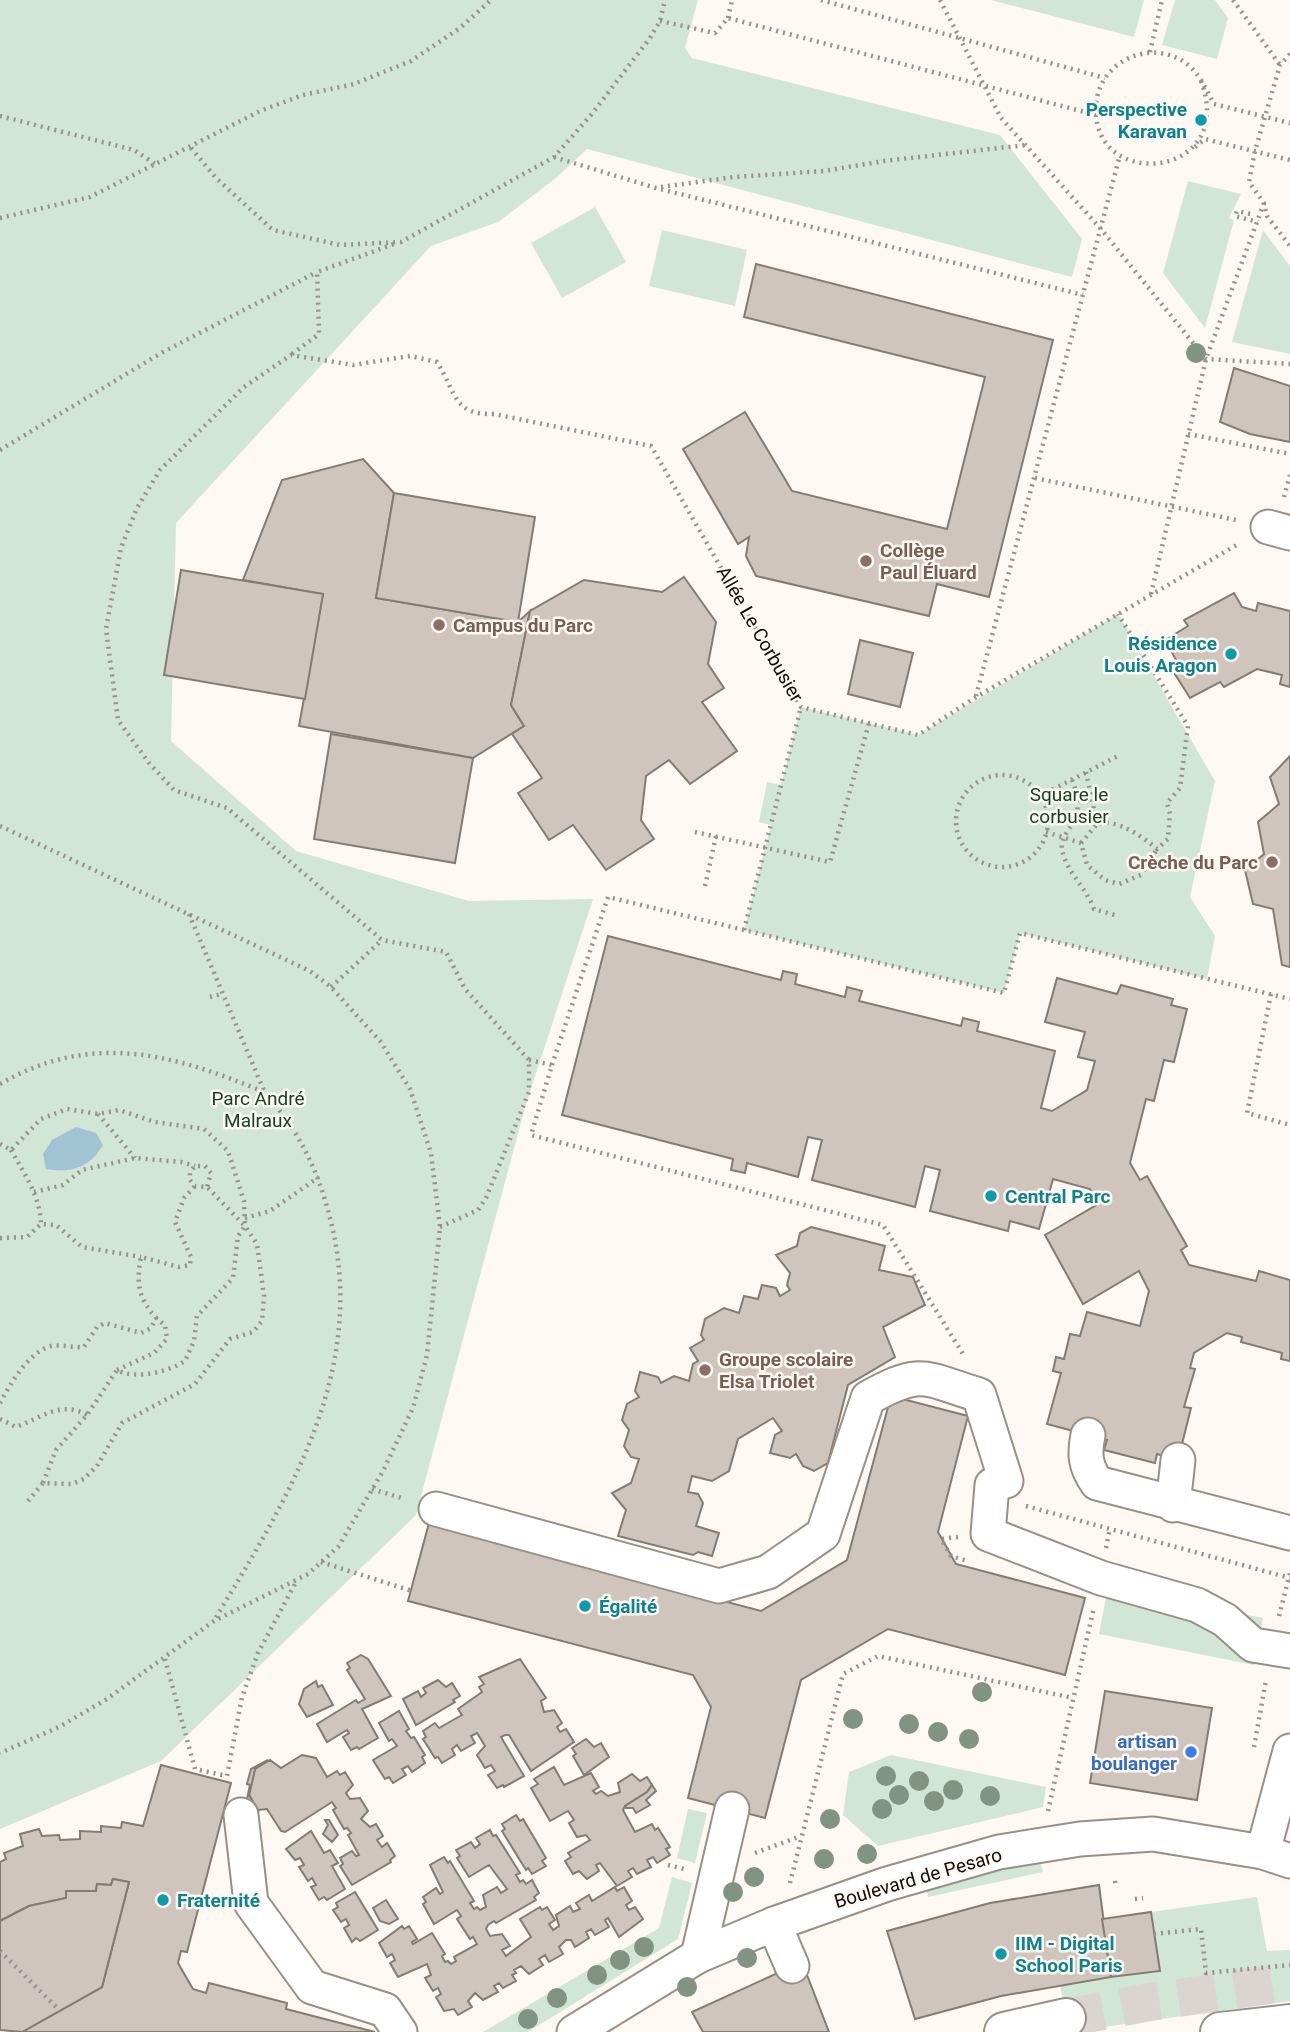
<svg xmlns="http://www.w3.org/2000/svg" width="1290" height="2032" font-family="Roboto,sans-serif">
	<rect width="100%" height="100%" fill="#fef8f3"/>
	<g fill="#d2e6d5">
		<polygon points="0,0 698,0 685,48 692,58 1000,135 1082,239 1072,277 587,149 556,178 498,222 431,246 176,523 171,741 296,851 469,901 593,899 525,1107 416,1515 161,1761 0,1829"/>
		<polygon points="991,0 1144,0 1134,37"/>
		<polygon points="1175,0 1215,0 1228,18 1217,59 1162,45"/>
		<polygon points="1188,181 1241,194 1229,218 1234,220 1205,328 1163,273"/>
		<polygon points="595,207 626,262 562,298 531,243"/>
		<polygon points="662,230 747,250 735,306 649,286"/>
		<polygon points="1263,230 1290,266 1290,354 1232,342"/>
		<polygon points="1118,614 1215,781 1190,897 1215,936 1207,979 1020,933 1004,993 744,930 771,825 759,822 767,782 781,785 801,707 918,735"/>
		<polygon points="1108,1587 1263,1618 1254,1665 1099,1634"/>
		<polygon points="891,1755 1046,1787 1043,1807 878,1846 843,1815 849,1772"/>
		<polygon points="688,1809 707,1813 695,1863 677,1858"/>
		<polygon points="1040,1860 1043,1872 928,1897 926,1885"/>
		<polygon points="672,1877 692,1883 678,1939 528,2032 483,2032 659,1928"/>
		<polygon points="1257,1897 1267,1951 1290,1950 1290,2001 1068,2032 1060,1984 1159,1971 1151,1912"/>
	</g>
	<path fill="#a1c3d3" d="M 76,1127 L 96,1133 L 103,1145 C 89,1168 72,1173 46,1169 L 43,1154 L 52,1140 Z"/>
	<g fill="#cfc5bd" stroke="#847b73" stroke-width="2">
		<polygon points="756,264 1053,340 989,597 937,584 929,616 756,576 746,556 749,537 738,544 683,449 745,412 792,491 947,529 985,377 744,317"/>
		<polygon points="1234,368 1290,386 1290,442 1250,434 1220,422"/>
		<polygon points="363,459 394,493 376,598 518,622 530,611 511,705 524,726 473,758 299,726 323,594 243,580 282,480"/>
		<polygon points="394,493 535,517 518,622 376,598"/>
		<polygon points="181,570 323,594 305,699 164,675"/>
		<polygon points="684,577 716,622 708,664 724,688 702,702 737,751 690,784 669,760 646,776 641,820 654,839 606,870 573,825 549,840 518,793 542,778 512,734 524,726 511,705 530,611 584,580 662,592"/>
		<polygon points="1234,593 1242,607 1256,611 1258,603 1290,611 1290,687 1280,684 1282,675 1257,669 1224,687 1220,682 1190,698 1173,671 1180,667 1165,640 1188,626 1184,620"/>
		<polygon points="860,640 913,653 900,707 848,694"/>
		<polygon points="331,734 473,758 455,863 314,839"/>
		<polygon points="1290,756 1290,967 1282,965 1273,909 1253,904 1245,870 1264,854 1258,822 1279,804 1270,777"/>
		<polygon points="608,936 781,980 783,971 797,974 795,984 845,997 847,987 862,991 859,1001 961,1026 963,1018 979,1022 977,1031 1055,1051 1041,1108 1052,1111 1087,1090 1095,1061 1078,1057 1085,1032 1045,1022 1057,978 1117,994 1121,985 1173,999 1171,1005 1187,1009 1174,1062 1164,1060 1154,1101 1146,1099 1130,1163 1140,1180 1147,1176 1187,1246 1181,1250 1189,1265 1256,1281 1259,1271 1290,1280 1290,1361 1281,1359 1282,1353 1241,1342 1242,1337 1227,1333 1194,1353 1190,1368 1195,1369 1184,1407 1191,1408 1178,1460 1157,1454 1155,1463 1104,1450 1107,1440 1047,1424 1061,1373 1053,1371 1056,1357 1064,1359 1070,1334 1080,1336 1087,1312 1140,1326 1149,1291 1139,1271 1083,1304 1045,1235 1098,1204 1090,1189 1053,1179 1039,1229 1010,1221 1008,1231 930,1211 940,1170 925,1166 915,1207 812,1180 822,1140 808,1137 798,1177 747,1163 745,1173 731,1170 733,1159 562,1115"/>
		<polygon points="811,1227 885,1246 879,1270 913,1277 925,1305 883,1327 895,1357 848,1385 828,1463 814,1471 803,1466 796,1454 790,1458 770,1453 775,1435 782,1431 773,1418 738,1439 729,1471 712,1481 692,1476 688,1492 698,1494 703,1503 696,1526 719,1533 712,1556 698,1552 693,1555 618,1536 626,1510 612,1493 631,1483 639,1459 631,1457 624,1446 629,1430 622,1420 627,1404 639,1397 635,1391 640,1372 658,1377 661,1383 674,1376 689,1381 693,1364 698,1361 690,1348 704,1340 701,1335 705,1319 724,1308 739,1313 744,1296 758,1299 762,1285 776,1288 780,1296 790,1290 787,1285 790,1273 776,1255 797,1246 800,1233"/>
		<polygon points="891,1396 968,1416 938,1532 956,1564 1085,1598 1065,1675 888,1629 801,1680 765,1818 688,1798 711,1707 693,1675 408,1601 429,1523 761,1611 847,1560"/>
		<polygon points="361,1655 368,1659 391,1696 362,1709 378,1738 359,1749 357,1747 351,1750 343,1737 349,1733 347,1730 327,1742 317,1724 356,1700 358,1703 365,1699 347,1670 350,1668 347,1663"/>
		<polygon points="520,1659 546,1698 541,1701 544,1712 554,1710 562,1723 557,1727 560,1732 566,1729 574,1742 531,1771 509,1735 505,1735 501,1737 524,1776 504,1787 503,1785 497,1788 488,1775 495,1771 491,1765 485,1768 477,1755 485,1746 477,1733 471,1736 475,1743 461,1751 457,1745 452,1749 455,1755 442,1763 438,1757 435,1758 423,1739 426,1737 423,1731 435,1723 439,1728 462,1715 458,1709 482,1692 479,1687 484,1684 479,1677"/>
		<polygon points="438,1680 446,1687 452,1683 460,1696 453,1700 455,1702 416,1725 403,1699 418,1691 421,1697 426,1693 423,1688"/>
		<polygon points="316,1681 318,1687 322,1685 333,1705 307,1717 299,1704 304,1689"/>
		<polygon points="1105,1691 1212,1708 1197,1800 1090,1783"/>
		<polygon points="399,1711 409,1729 406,1731 411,1738 414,1737 425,1755 422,1757 425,1763 412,1772 408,1766 402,1769 406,1775 393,1783 389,1777 385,1779 373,1760 397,1746 392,1739 389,1741 379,1723"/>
		<polygon points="586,1739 594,1747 601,1743 609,1757 584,1775 573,1756 576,1754 572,1748"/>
		<polygon points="302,1755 316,1758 327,1777 337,1771 340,1775 345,1772 353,1785 346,1793 350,1799 360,1798 368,1811 361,1819 370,1827 376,1824 383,1836 377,1840 382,1847 387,1843 395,1856 390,1860 391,1862 352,1885 340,1866 343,1864 340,1858 352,1851 356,1856 359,1855 348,1835 351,1833 347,1828 344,1829 333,1810 336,1808 332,1802 285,1832 281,1831 267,1809 258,1810 249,1795 255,1769 270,1760 281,1768"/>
		<polygon points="268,1760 255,1769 249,1795 258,1810 253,1809 247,1799 250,1785 247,1784 251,1769"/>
		<polygon points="161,1765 231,1783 187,1952 181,1951 178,1963 193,1989 206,1993 209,1983 287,2003 286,2009 375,2032 22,2032 102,1987 129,1882 113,1879 111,1885 97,1884 96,1891 66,1891 66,1898 29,1906 0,1921 0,1862 6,1859 4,1853 23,1846 20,1834 39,1829 42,1836 59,1835 60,1840 80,1839 80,1831 101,1832 101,1826 121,1828 122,1822 143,1826"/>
		<polygon points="554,1767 564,1785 591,1773 599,1787 593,1791 596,1794 601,1791 608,1796 620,1792 618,1783 632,1774 640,1781 647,1777 652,1785 647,1792 625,1806 623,1810 635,1832 652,1824 655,1830 658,1828 670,1847 666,1849 670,1855 657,1863 653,1857 647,1860 651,1867 637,1874 633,1868 628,1871 632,1877 617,1886 600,1863 596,1865 599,1871 587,1879 579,1871 573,1874 565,1861 571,1857 568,1853 590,1840 586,1835 577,1837 569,1823 574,1820 568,1811 550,1821 531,1788 538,1784 534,1779"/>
		<polygon points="652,1785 656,1791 646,1800 650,1805 636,1813 633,1808 626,1808 625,1806 647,1792"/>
		<polygon points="516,1815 520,1821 523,1819 546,1858 542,1861 546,1866 532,1874 528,1868 526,1870 502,1831 505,1829 502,1824"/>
		<polygon points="325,1820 329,1820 338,1835 332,1842 323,1834 328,1825"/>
		<polygon points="490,1830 493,1836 496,1835 520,1873 516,1875 520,1882 523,1880 526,1884 532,1880 539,1893 534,1897 536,1900 496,1923 494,1921 488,1925 486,1929 490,1936 502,1934 510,1946 502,1950 506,1956 531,1937 520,1919 540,1907 542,1910 547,1907 555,1920 549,1924 553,1930 559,1926 556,1915 570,1906 573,1912 580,1909 576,1903 589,1895 592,1901 615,1887 617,1891 624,1887 632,1901 626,1905 629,1910 635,1907 643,1919 619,1937 608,1918 605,1920 609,1927 595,1935 591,1929 586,1932 589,1938 575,1947 571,1940 566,1940 559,1947 563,1954 549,1962 545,1955 539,1959 543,1965 529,1974 521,1966 514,1970 516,1973 512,1975 516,1981 503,1988 499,1983 494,1986 498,1992 483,2000 475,1993 468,2001 472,2007 458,2015 454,2009 444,2011 436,1997 441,1994 438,1988 433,1991 425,1978 431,1975 427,1964 398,1977 390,1963 395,1960 392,1954 387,1957 379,1943 402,1926 404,1929 409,1926 417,1939 412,1942 413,1944 432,1933 445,1954 442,1956 445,1962 448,1961 451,1964 456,1961 454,1957 477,1944 473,1937 470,1939 457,1919 461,1916 457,1910 434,1924 423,1904 426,1902 423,1897 436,1888 440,1894 443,1892 430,1865 444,1857 448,1863 450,1861 474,1901 470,1903 474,1909 477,1907 480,1910 486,1907 483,1895 497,1887 501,1893 507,1889 489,1865 469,1877 457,1858 460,1856 456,1850 471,1842 475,1848 480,1844 476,1838"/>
		<polygon points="311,1831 324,1853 330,1850 338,1863 332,1866 345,1889 327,1900 324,1897 319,1900 311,1887 316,1885 312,1878 308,1881 299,1867 304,1865 300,1858 295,1860 286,1849"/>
		<polygon points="113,1879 129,1882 102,1987 22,2032 0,2030 0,1921 29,1906 66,1898 66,1891 96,1891 97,1884 111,1885"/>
		<polygon points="1099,1885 1111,1977 1001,1996 915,2019 887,1931 990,1903"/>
		<polygon points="355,1892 378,1930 360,1941 356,1938 352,1942 344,1928 349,1925 346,1919 341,1922 333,1910 338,1907 336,1903"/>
		<polygon points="386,1900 398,1919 389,1924 380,1921 373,1908"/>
		<polygon points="1151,1912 1160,1971 1111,1977 1102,1919"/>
		<polygon points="802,1962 829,2032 703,2032 692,2012"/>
	</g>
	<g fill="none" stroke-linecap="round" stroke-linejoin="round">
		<polyline stroke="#dad5d0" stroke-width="38" stroke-dasharray="38 19" stroke-linecap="butt" points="1066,2018 1150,2002 1290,1982"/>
		<defs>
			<g id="minor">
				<polyline points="1268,527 1290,533"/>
				<path d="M 1088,1435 C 1084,1454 1085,1466 1097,1483 L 1290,1533"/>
				<polyline points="1173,1505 1178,1460"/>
				<path d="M 436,1509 L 719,1586 L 768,1572 L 823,1534 L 868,1398 C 922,1368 923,1378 979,1395 L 1006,1481 L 992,1485 L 988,1534 L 1101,1578 L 1197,1605 L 1225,1620 L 1253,1645 L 1290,1651"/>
				<polyline points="241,1815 251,1903 312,1987 385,2010 400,2032"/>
				<polyline points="1263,1852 1290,1751"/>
				<polyline points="774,1924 792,1966"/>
				<polyline points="698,1956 732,1809"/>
				<polyline points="574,2032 698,1956 774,1924 887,1884 999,1852 1080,1839 1153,1834 1263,1852 1290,1861"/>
			</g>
			<polyline id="major" points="1220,2032 1290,2024"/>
			<polyline id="highway" points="1004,2032 1066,2018"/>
		</defs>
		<use href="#minor" stroke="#988f87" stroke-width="37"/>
		<use href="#major" stroke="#988f87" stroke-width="42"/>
		<use href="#highway" stroke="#988f87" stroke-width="42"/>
		<g stroke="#96918d" stroke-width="4.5" stroke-dasharray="2 5" stroke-linecap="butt">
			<polyline points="821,0 1105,78"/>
			<polyline points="940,0 1001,118 1101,229 1206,359 1290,364"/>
			<polyline points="1233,0 1280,65"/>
			<polyline points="728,18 732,0"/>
			<polyline points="660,21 715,33 728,18 1096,115"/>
			<polyline points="1150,52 1162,0"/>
			<polyline points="1290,54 1280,65 1255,151 1249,182 1264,203 1267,216 1290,246"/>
			<path d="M 1201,81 C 1238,179 1091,193 1096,106 C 1098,61 1152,37 1187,64 C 1200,74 1206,90 1214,104 L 1290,123"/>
			<polyline points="0,116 134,150 155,164"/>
			<polyline points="1195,147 1205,139 1290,160"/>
			<polyline points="191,148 216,178 273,230 340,245 401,242 554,157 591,115 650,38 660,21 665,0"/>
			<polyline points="554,157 656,188 1083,295"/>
			<polyline points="661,187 734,177 824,171 884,161 1026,145"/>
			<polyline points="1250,214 1237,211 1235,216 1258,222"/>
			<polyline points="0,218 90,197 260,111 303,95 354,84 411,61 460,28 491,0"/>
			<polyline points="292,354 319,334 317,272 394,244"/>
			<polyline points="1188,434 1290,454"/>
			<polyline points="0,450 163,352 317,272"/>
			<polyline points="1035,478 1236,520"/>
			<polyline points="1284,497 1290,475"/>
			<polyline points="1151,594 1206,359 1264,203"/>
			<polyline points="976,696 1120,155"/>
			<path d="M 1086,772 L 1097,824 C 1116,818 1142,836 1157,849 L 1168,839 L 1170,814 L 1167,803 L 1180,788 L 1188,726 L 1118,614"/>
			<circle cx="1002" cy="821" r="46"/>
			<path d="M 1072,780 C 1076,789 1079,803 1077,813 C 1074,826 1060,836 1062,849 C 1066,872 1086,887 1094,909 L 1115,915"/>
			<polyline points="1040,796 1118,756"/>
			<polyline points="0,826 310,971 331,987 380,1041 410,1089 431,1153 440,1227 427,1355 413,1408 383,1471 338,1547 308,1574 214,1621 107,1699 59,1727 0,1753"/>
			<polyline points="695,832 830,862 869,723"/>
			<polyline points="1046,832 1081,843 1087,865 1105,880 1119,884 1141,875 1157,849"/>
			<polyline points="1081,843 1097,824"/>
			<polyline points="705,886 716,836"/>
			<path d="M 189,914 L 265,1093 C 298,1129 318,1170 330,1218 C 369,1368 290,1495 215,1619"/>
			<polyline points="744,930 801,707"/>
			<polyline points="331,987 382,940"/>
			<polyline points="1271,994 1247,1113 1290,1125"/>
			<polyline points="210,997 222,994"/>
			<polyline points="529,1060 552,1065 531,1135 883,1225 963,1354"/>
			<polyline points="552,1065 608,897 1004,993 1020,933 1290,999"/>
			<path d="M 0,1084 C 92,1031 173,1054 264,1092"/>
			<polyline points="98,1114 135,1158"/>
			<polyline points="0,1144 11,1150 41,1119 67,1109 98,1114 119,1110 155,1122 204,1129 228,1151 244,1201 245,1226 207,1187 195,1186 190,1180 190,1172 195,1166 205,1166 211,1173 207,1187"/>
			<path d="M 11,1150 C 25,1175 40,1196 41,1224"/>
			<polyline points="34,1192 63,1185 82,1170 135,1158 181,1162 195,1166"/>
			<polyline points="245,1218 270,1211 319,1177"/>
			<path d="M 440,1227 L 478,1210 L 486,1198 L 529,1092 L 529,1060 L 465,989 L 446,952 L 382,940 L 227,808 L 174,790 L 149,763 L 118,720 L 106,629 L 121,548 L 137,508 L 160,470 L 244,387 L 291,355 L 353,365 L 410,356 L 437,362 C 457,394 453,415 494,414 L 651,446 L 801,707 L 918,735 L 976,697 L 1240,543"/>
			<polyline points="0,1238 27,1237 41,1224 56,1225 82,1247 141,1257"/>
			<polyline points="117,1370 154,1353 167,1339 165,1325 156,1318"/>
			<path d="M 0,1403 C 10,1385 28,1352 51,1346 C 61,1344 74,1348 84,1347 L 97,1327 L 105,1323 L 141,1333 L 151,1328 L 156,1318 C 138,1298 136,1282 141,1257 L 179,1267 L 190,1265 L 191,1257 L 175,1222 L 184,1198 L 195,1186"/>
			<path d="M 0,1419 L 16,1427 C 41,1418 61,1400 87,1415"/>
			<polyline points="372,1489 405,1499"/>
			<path d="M 28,1501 L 43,1483 L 72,1484 L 84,1479 L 97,1466 L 122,1423 L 195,1384 L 230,1339 L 253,1332 L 262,1321 L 264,1296 L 257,1244 L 245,1226 L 238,1236 L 233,1278 L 197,1316 L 194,1341 L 185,1361 C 168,1372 135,1380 117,1370 L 87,1415 L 56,1450 L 43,1483"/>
			<polyline points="1026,1506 1290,1578"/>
			<polyline points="958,1537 941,1539 951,1556 967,1561"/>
			<polyline points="1106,1548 1110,1528"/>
			<polyline points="321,1562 412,1591"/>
			<polyline points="1279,1616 1290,1573"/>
			<polyline points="165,1659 195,1769 227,1776 242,1697 258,1653 296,1582"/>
			<polyline points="1254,1747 1266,1680"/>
			<polyline points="1048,1811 1094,1607"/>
			<polyline points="755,1853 801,1836"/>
			<polyline points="668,1865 684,1869"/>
			<polyline points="1115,1881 1116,1888"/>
			<polyline points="790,1883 843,1674 878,1656 1073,1698"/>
			<polyline points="1135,1899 1143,1898"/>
			<polyline points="1154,1934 1201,1929 1206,1973 1290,1965"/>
			<polyline points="0,1951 60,2011"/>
		</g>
		<use href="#minor" stroke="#fff" stroke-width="33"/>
		<use href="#major" stroke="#fff" stroke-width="38"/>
		<use href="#highway" stroke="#fff" stroke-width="38"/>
	</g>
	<g fill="#809481">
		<circle cx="1196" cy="353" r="10"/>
		<circle cx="982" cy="1692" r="10"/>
		<circle cx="853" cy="1719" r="10"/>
		<circle cx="909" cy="1724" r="10"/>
		<circle cx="938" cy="1732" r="10"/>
		<circle cx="969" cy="1739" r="10"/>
		<circle cx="886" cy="1776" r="10"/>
		<circle cx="919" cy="1781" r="10"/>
		<circle cx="953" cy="1790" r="10"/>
		<circle cx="899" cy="1795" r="10"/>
		<circle cx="990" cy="1796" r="10"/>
		<circle cx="934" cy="1801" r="10"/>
		<circle cx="882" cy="1809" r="10"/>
		<circle cx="830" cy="1819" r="10"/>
		<circle cx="867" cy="1854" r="10"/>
		<circle cx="824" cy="1859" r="10"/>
		<circle cx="754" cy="1877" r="10"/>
		<circle cx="733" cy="1892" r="10"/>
		<circle cx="644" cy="1947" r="10"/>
		<circle cx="747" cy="1958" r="10"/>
		<circle cx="620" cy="1960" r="10"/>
		<circle cx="597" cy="1975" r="10"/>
		<circle cx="687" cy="1987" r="10"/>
		<circle cx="557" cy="1998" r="10"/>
		<circle cx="528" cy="2019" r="10"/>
	</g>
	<g fill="#0f9aa8" stroke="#fef8f3" stroke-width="2.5">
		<circle cx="1201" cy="120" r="7"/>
		<circle cx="1231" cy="654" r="7"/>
		<circle cx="991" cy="1196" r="7"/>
		<circle cx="585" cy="1606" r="7"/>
		<circle cx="163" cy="1900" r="7"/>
		<circle cx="1001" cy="1954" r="7"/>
	</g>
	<g fill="#8d6e63" stroke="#fef8f3" stroke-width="2.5">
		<circle cx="866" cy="561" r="7"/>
		<circle cx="439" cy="625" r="7"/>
		<circle cx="1272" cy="862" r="7"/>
		<circle cx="705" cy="1370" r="7"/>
	</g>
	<circle fill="#3f7fe0" stroke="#fef8f3" stroke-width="2.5" cx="1191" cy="1752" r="7"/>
	<g text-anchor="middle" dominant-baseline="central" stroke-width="5" stroke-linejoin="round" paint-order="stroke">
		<g font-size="19" font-weight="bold" fill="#0d838f" stroke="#fef8f3" text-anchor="start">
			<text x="1187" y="109" text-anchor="end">Perspective<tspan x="1187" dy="22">Karavan</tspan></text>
			<text x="1217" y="643" text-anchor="end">Résidence<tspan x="1217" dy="22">Louis Aragon</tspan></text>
			<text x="1005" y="1196">Central Parc</text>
			<text x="599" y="1606">Égalité</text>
			<text x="177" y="1900">Fraternité</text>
			<text x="1015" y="1943">IIM - Digital<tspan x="1015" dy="22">School Paris</tspan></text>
		</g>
		<g font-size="19" font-weight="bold" fill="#785e54" stroke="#fef8f3" text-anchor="start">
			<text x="880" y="550">Collège<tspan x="880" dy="22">Paul Éluard</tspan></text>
			<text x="453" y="625">Campus du Parc</text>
			<text x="1258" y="862" text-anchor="end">Crèche du Parc</text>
			<text x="719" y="1359">Groupe scolaire<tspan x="719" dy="22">Elsa Triolet</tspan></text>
		</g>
		<g font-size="19" fill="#0f0c09" stroke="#fef8f3">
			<text transform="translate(760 634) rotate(60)">Allée Le Corbusier</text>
			<text transform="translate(918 1878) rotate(-16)">Boulevard de Pesaro</text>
		</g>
		<g font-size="19" fill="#184323" stroke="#fef8f3">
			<text x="1069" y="794">Square le<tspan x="1069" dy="22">corbusier</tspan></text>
			<text x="258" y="1098">Parc André<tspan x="258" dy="22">Malraux</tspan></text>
		</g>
		<g font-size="19" font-weight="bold" fill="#366cbe" stroke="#fef8f3" text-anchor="end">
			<text x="1177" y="1741">artisan<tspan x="1177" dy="22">boulanger</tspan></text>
		</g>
	</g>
</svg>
